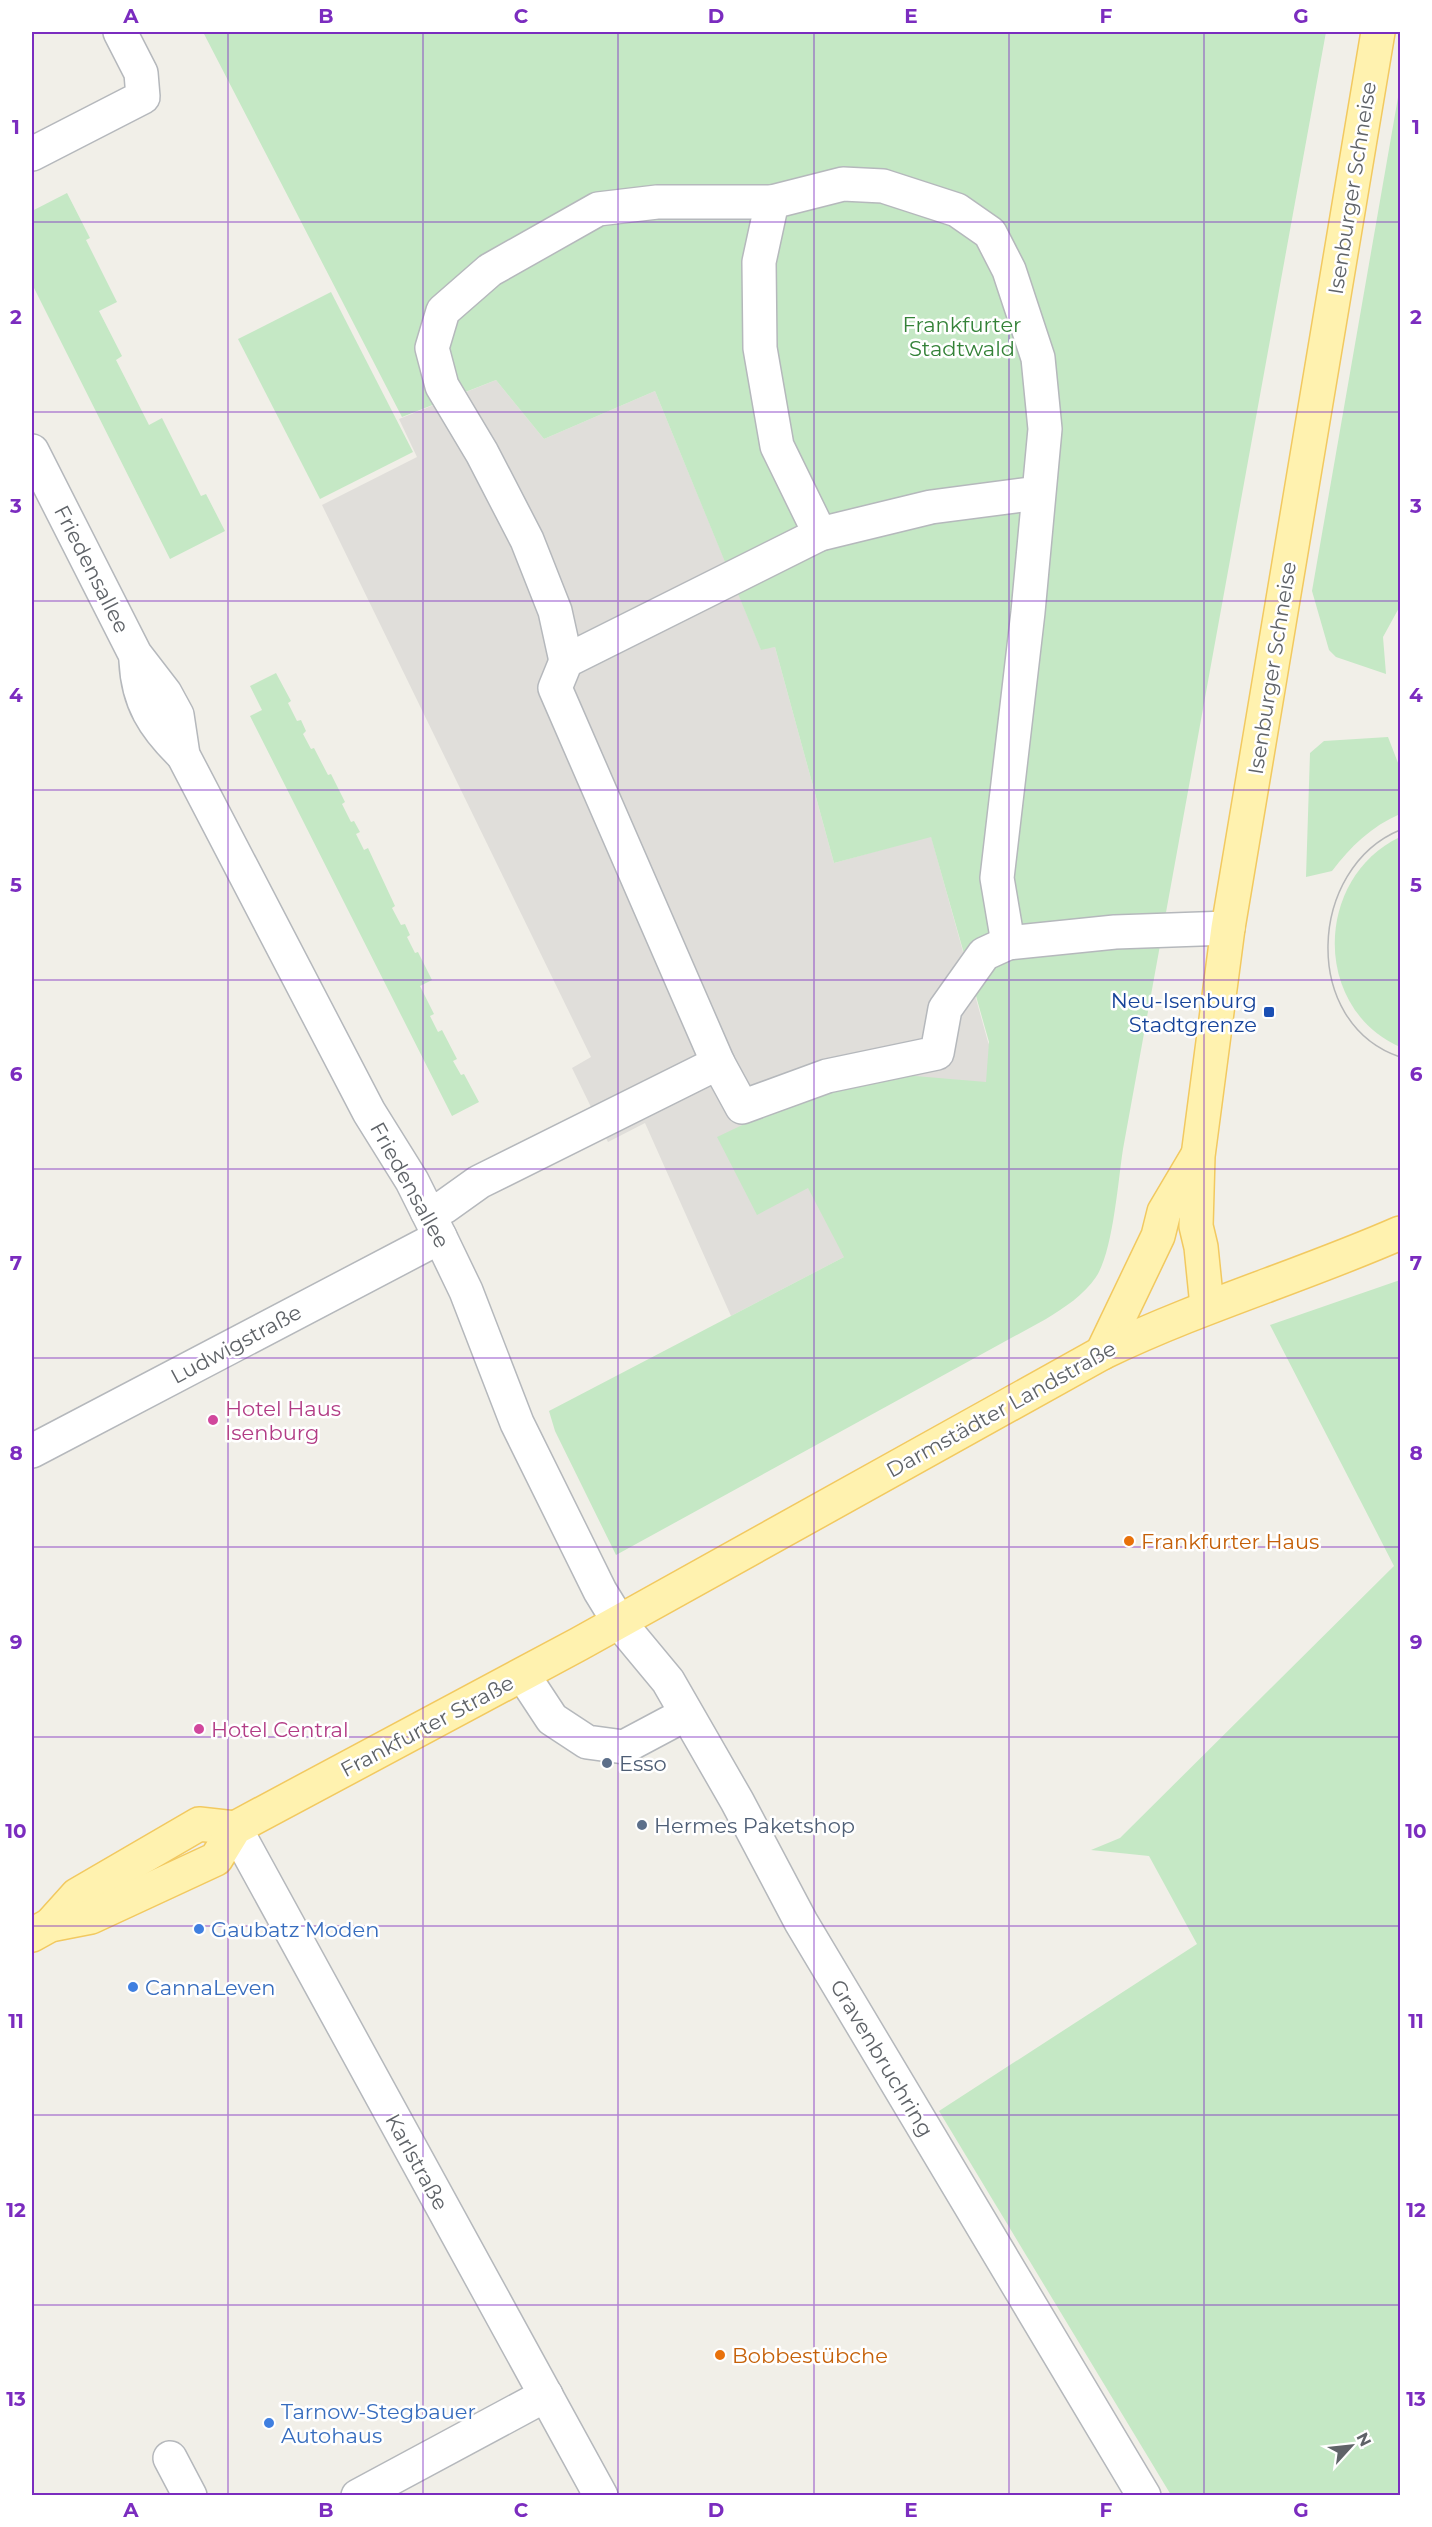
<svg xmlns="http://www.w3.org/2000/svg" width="1432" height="2527" font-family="Montserrat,sans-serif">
	<rect width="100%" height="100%" fill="#f1efe8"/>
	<polygon fill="#e0deda" points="496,380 544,439 655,391 761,649 775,647 834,863 931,836 988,1042 1010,1087 913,1221 731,1316 645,1123 608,1142 572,1068 591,1057 322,505 417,457 399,419"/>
	<g fill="#c5e8c5">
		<path d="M 203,32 L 1326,32 L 1123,1149 C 1118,1181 1113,1252 1096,1277 C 1084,1295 1064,1308 1046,1319 L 616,1555 L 555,1431 L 549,1411 L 844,1257 L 808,1188 L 757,1215 L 717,1137 L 816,1090 L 903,1075 L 986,1082 L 989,1042 L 931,837 L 834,863 L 775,647 L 761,650 L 655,391 L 544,439 L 496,380 L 402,417 Z"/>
		<polygon points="1400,86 1400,606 1383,637 1386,674 1336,657 1329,650 1312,591"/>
		<polygon points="67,193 90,238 86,240 117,302 99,311 122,356 116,360 149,425 162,418 201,496 206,494 225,531 170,559 32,284 32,211"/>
		<polygon points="331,292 413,452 320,499 238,339"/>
		<polygon points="276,673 291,701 288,703 297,721 301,720 306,731 303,734 311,749 314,748 328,775 331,774 345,802 342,804 351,822 354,821 360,832 356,834 364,850 368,848 395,906 392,908 401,925 405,924 410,935 407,937 415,953 418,952 432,980 420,986 434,1014 430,1016 438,1032 442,1030 457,1059 453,1061 461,1075 464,1074 479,1102 452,1116 250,716 262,710 250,686"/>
		<path d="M 1388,737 L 1400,768 L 1400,814 C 1372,826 1350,847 1332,871 L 1306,877 L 1310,753 L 1324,741 Z"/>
		<path d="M 1400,837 L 1400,1047 C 1312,1008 1314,878 1400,837 Z"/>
		<polygon points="1400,1280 1400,2495 1171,2495 939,2111 1197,1944 1149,1856 1091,1850 1120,1838 1394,1566 1270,1325"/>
	</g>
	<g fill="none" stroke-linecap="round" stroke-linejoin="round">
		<defs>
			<g id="minor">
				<polyline points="32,154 143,97 141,73 120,32"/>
				<polyline points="32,451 135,654 165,693 177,715 183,755 369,1112 412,1181 440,1237 466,1291 517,1423 600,1591 619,1622 668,1681 737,1801 801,1922 1144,2496"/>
				<polyline points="820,534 777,446 760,348 759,262 772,202 843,184 883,186 957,210 990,233 1009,270 1038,358 1045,429 1028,612 997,878 1008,943"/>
				<path d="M 136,661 C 138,702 154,727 183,755"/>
				<polyline points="566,661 555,611 527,540 482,453 442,386 432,348 443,311 490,270 598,209 657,202 772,202"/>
				<polyline points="718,1063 555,688 566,661 820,534 931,507 1038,493"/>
				<polyline points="427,1211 444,1207 479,1182 718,1063 742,1107 827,1076 937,1053 945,1009 984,954 1008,943 1115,932 1228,928"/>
				<polyline points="32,1451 440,1237"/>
				<polyline points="523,1675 552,1719 587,1742 624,1747 686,1714"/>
				<polyline points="235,1828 601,2496"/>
				<polyline points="170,2458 190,2496"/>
				<polyline points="358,2496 546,2395"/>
			</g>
			<g id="major">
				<polyline points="1207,1306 1201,1247 1196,1226 1198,1156 1228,928 1378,32"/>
				<polyline points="1102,1353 1158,1236 1164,1212 1196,1158"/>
				<polyline points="50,1925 77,1895 199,1824 235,1828"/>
				<path d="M 32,1935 L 50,1925 L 91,1917 L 216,1859 L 235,1828 L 579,1644 L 1102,1353 C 1199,1306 1302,1276 1400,1233"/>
			</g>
		</defs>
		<use href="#minor" stroke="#b5b8bc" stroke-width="36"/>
		<use href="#major" stroke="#f2c960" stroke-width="36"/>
		<use href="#minor" stroke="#fff" stroke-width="33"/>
		<use href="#major" stroke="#fff2af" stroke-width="33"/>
		<path stroke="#b6b7b8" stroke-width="1.5" d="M 1400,830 C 1308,868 1300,1023 1400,1057"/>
	</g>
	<path fill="none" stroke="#7b2cbf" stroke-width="1.5" stroke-opacity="0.55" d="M 228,32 L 228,2496M 423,32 L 423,2496M 618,32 L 618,2496M 814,32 L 814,2496M 1009,32 L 1009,2496M 1204,32 L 1204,2496M 32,222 L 1400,222M 32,412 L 1400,412M 32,601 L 1400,601M 32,790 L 1400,790M 32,980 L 1400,980M 32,1169 L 1400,1169M 32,1358 L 1400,1358M 32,1547 L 1400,1547M 32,1737 L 1400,1737M 32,1926 L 1400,1926M 32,2115 L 1400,2115M 32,2305 L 1400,2305"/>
	<rect fill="#1a4fb4" stroke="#fff" stroke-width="2" x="1263" y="1006" width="12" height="12" rx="3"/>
	<g fill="#d1479c" stroke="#fff" stroke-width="2">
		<circle cx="213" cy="1420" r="6"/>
		<circle cx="199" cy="1729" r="6"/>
	</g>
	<g fill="#e8710a" stroke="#fff" stroke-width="2">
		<circle cx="1129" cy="1541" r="6"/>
		<circle cx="720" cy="2355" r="6"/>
	</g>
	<g fill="#5c6f8a" stroke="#fff" stroke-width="2">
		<circle cx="607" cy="1763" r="6"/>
		<circle cx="642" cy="1825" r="6"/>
	</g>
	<g fill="#3f7fe0" stroke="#fff" stroke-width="2">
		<circle cx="199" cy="1929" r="6"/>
		<circle cx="133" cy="1987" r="6"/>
		<circle cx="269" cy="2423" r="6"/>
	</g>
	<g text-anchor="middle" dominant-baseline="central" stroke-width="5" stroke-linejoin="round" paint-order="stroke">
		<g font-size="21" fill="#5f6368" stroke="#fff">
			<text transform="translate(1352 188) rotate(-81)">Isenburger Schneise</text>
			<text transform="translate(92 569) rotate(63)">Friedensallee</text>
			<text transform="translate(1272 668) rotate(-81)">Isenburger Schneise</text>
			<text transform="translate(410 1185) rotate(61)">Friedensallee</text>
			<text transform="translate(236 1344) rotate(-28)">Ludwigstraße</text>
			<text transform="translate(1001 1409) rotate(-29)">Darmstädter Landstraße</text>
			<text transform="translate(427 1726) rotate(-28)">Frankfurter Straße</text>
			<text transform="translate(882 2058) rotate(59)">Gravenbruchring</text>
			<text transform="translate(417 2162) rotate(61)">Karlstraße</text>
		</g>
		<g font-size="21" fill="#348238" stroke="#fff">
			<text x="962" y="324">Frankfurter<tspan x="962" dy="24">Stadtwald</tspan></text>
		</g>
		<g font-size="21" fill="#164399" stroke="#fff" text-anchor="end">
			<text x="1257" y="1000">Neu-Isenburg<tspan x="1257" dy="24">Stadtgrenze</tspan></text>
		</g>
		<g font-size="21" fill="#b23c85" stroke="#fff" text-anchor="start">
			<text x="225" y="1408">Hotel Haus<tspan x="225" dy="24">Isenburg</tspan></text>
			<text x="211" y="1729">Hotel Central</text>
		</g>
		<g font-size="21" fill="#c56008" stroke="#fff" text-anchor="start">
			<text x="1141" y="1541">Frankfurter Haus</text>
			<text x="732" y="2355">Bobbestübche</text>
		</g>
		<g font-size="21" fill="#4e5e75" stroke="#fff" text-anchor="start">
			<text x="619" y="1763">Esso</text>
			<text x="654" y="1825">Hermes Paketshop</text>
		</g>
		<g font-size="21" fill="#366cbe" stroke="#fff" text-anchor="start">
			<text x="211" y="1929">Gaubatz Moden</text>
			<text x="145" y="1987">CannaLeven</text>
			<text x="281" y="2411">Tarnow-Stegbauer<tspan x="281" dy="24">Autohaus</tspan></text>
		</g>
	</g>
	<rect width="1432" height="2527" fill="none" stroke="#ffffff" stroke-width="66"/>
	<g transform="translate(1351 2446) rotate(63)" stroke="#ffffff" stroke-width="4.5" paint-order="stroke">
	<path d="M0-4.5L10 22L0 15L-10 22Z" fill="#5f6368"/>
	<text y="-9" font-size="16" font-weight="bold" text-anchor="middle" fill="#5f6368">N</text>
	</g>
	<rect x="33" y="33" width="1366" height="2461" fill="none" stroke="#7b2cbf" stroke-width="2"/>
	<g font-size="20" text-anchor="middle" font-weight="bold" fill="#7b2cbf">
		<text x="131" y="23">A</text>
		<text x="326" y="23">B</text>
		<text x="521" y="23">C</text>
		<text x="716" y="23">D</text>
		<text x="911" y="23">E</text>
		<text x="1106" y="23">F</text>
		<text x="1301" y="23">G</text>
		<text x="16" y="134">1</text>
		<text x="1416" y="134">1</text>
		<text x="16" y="324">2</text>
		<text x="1416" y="324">2</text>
		<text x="16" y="513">3</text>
		<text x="1416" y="513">3</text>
		<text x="16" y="702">4</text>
		<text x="1416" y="702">4</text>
		<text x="16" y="892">5</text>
		<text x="1416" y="892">5</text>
		<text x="16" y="1081">6</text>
		<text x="1416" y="1081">6</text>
		<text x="16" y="1270">7</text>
		<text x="1416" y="1270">7</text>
		<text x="16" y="1460">8</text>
		<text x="1416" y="1460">8</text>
		<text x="16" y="1649">9</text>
		<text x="1416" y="1649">9</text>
		<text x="16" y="1838">10</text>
		<text x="1416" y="1838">10</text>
		<text x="16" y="2028">11</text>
		<text x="1416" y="2028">11</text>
		<text x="16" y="2217">12</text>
		<text x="1416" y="2217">12</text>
		<text x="16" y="2406">13</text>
		<text x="1416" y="2406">13</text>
		<text x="131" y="2517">A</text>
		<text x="326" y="2517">B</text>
		<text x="521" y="2517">C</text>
		<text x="716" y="2517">D</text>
		<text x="911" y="2517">E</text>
		<text x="1106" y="2517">F</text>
		<text x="1301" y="2517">G</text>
	</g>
</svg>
